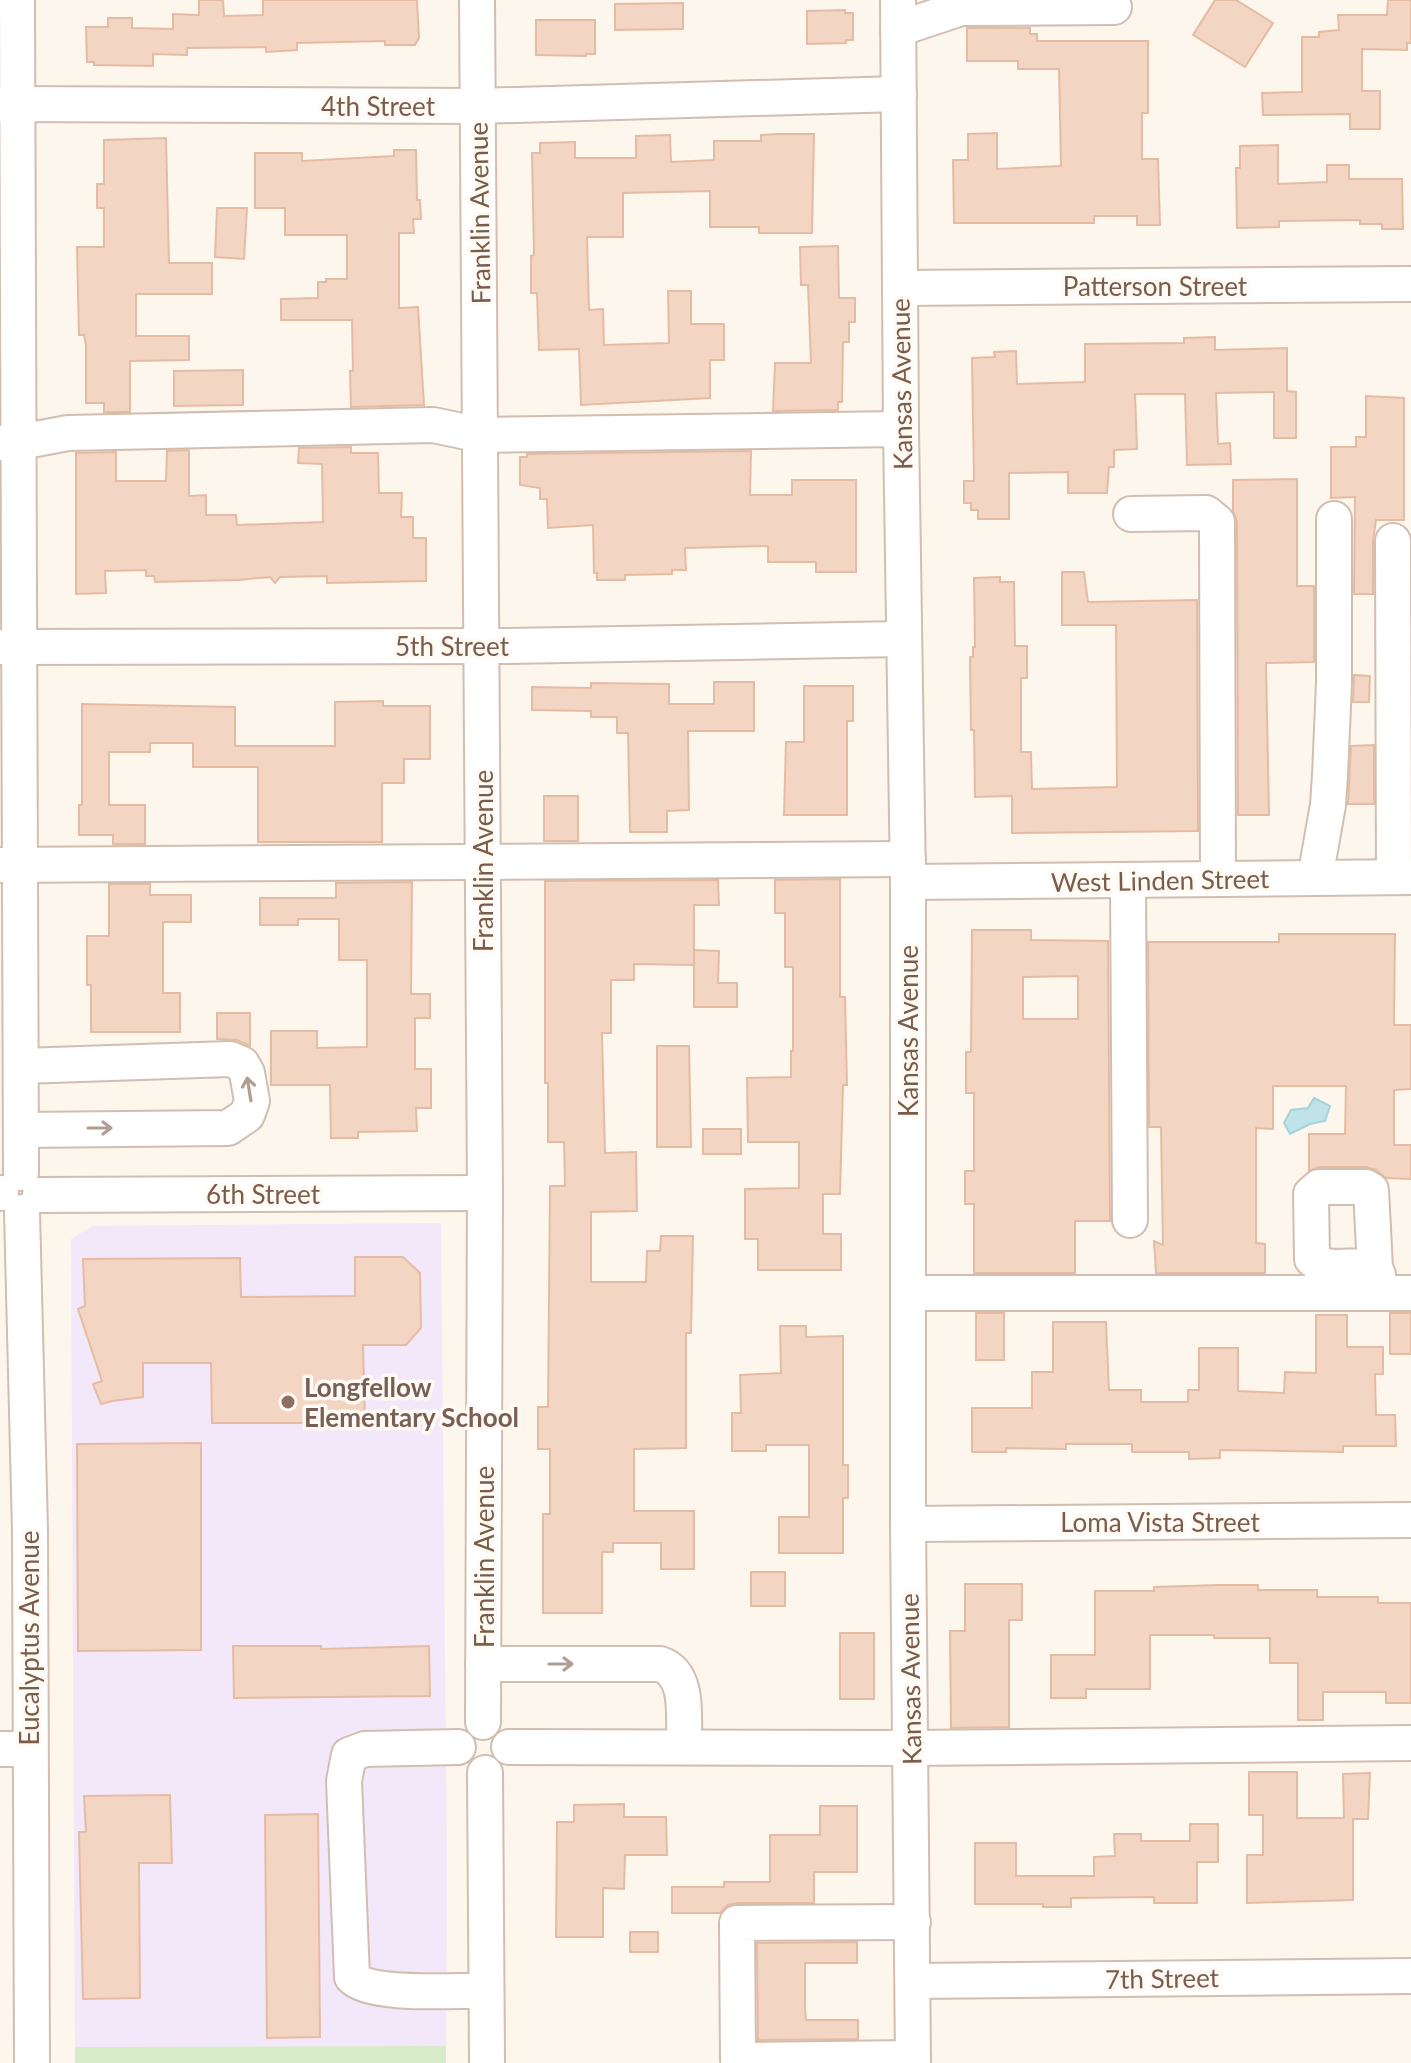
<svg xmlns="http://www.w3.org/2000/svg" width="1411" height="2063" font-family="Lato,sans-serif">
	<rect width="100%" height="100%" fill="#fdf6ec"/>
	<polygon fill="#f3e8fa" points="441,1223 447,1867 446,2063 75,2063 71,1239 92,1226"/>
	<polygon fill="#d8ecc9" points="446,2046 446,2063 75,2063 75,2047"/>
	<polygon fill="#bfe3e8" stroke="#a5d3da" stroke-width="2" points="1314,1098 1330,1106 1325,1121 1310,1124 1290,1134 1284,1123 1291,1110 1308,1108"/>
	<g fill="#f3d5c3" stroke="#e6bba3" stroke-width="2" fill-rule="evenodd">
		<polygon points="199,0 223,0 224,16 263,15 263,0 417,0 419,38 415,45 385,45 385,41 297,43 297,50 266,52 266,47 187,48 187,55 153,54 153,66 94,65 94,62 87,62 86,27 108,27 108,18 132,18 132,28 173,29 173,14 199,15"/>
		<polygon points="1215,0 1236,0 1273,23 1245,67 1193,35"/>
		<polygon points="1388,0 1411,0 1411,43 1407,43 1407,50 1362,49 1362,91 1380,91 1380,129 1350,129 1350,114 1263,115 1262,93 1302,92 1302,37 1319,37 1319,32 1339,30 1338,15 1387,15"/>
		<polygon points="683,3 683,29 615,30 615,4"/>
		<polygon points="845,10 845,13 853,13 853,40 846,40 846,43 807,44 807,11"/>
		<polygon points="536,20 595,20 595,54 586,54 586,56 536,55"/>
		<polygon points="967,28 1030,28 1030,34 1037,34 1037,41 1148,41 1148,113 1142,113 1142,159 1158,159 1160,225 1137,225 1137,216 1094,216 1094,223 954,223 953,160 968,160 968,134 997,133 997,169 1061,166 1059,69 1018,69 1018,61 967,61"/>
		<polygon points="777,134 814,134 812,233 759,233 759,227 710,227 710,191 623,193 623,237 587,237 589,310 603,309 604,345 669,343 668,291 691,291 691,324 724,324 724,360 710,360 710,398 581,405 579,349 539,350 537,293 531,293 531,256 534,255 532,153 540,153 540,143 575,142 575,158 636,158 636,136 670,135 671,162 714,160 714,141 761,141 761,135"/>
		<polygon points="166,138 169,263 212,263 212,294 136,294 136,336 189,336 189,360 130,361 130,412 104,412 104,403 86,403 86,345 84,335 79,335 77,247 104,247 104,208 97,208 97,184 104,184 104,140"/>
		<polygon points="1278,145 1278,184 1327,182 1327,165 1349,165 1349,179 1402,179 1403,229 1382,229 1382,224 1360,224 1360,220 1279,221 1279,227 1237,228 1236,168 1240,168 1240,146"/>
		<polygon points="394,150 416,150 417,200 420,200 421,219 413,219 414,233 399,233 399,308 418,307 424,405 351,407 350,371 353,371 352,320 281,320 281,299 318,298 318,282 326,282 326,279 347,279 347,235 285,235 285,208 255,208 255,153 302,153 302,161 394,156"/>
		<polygon points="217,208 247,208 244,259 215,257"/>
		<polygon points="838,246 839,298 855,298 855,322 849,322 849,342 843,342 842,402 838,402 838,410 773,411 775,363 811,363 808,285 801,285 800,247"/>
		<polygon points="1215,337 1215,350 1287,348 1287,391 1296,392 1296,438 1274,438 1274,392 1216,393 1218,444 1230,443 1231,464 1187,465 1185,394 1135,394 1137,449 1114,450 1114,467 1109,467 1107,493 1068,493 1068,472 1009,473 1009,519 978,519 978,510 971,510 971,503 964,503 964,481 974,481 972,358 995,357 994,352 1016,351 1017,384 1085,382 1085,344 1184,343 1184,338"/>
		<polygon points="243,370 243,405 174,406 174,371"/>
		<polygon points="1366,396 1404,398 1404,520 1376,520 1373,541 1373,594 1354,594 1355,497 1331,498 1331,447 1356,447 1356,437 1366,437"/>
		<polygon points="351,447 351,453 378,453 379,493 402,493 401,517 413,517 413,538 426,538 426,581 327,583 327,576 280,577 275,583 270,577 239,580 155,582 154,576 146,576 146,570 105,571 106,593 76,594 76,453 116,452 116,481 166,481 167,451 189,450 189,496 206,495 206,515 236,515 237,525 323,522 322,464 298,463 299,448"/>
		<polygon points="751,451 750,495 792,495 792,480 856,480 856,572 816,572 816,562 768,562 768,546 685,548 686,570 672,570 672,574 625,575 625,580 597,580 597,573 594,573 593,525 548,528 547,499 540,499 540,488 520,485 520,457 527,457 527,454"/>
		<polygon points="1297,479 1297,586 1314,586 1314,662 1266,663 1269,815 1238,815 1237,522 1233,511 1233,480"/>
		<polygon points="1062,572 1084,572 1088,602 1197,600 1198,831 1012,833 1012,796 975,797 974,730 971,730 970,657 973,657 973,647 975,647 974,578 1000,577 1000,582 1014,582 1015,646 1027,646 1027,678 1021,678 1021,752 1031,752 1032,789 1117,787 1116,625 1062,625"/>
		<polygon points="1354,675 1370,676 1369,702 1353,702"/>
		<polygon points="714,682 754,682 754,731 688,731 689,810 667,811 667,832 630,832 628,733 617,733 617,717 591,717 591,711 532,710 532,687 591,688 591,683 669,684 669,704 714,704"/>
		<polygon points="804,686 853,686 853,721 847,721 847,815 784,815 786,742 804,742"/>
		<polygon points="383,701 383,706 430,706 430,759 404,759 404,783 382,783 382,842 258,842 258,767 193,767 193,743 150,743 150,752 109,752 109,805 145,805 145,844 113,844 113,835 79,835 79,805 82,805 82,704 235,707 235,746 335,746 335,702"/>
		<polygon points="1374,745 1374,804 1348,804 1351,746"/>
		<rect x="544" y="796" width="34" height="45"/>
		<polygon points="840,879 840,997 845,997 847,1085 843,1085 840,1194 823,1194 823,1234 841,1234 841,1270 758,1270 758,1239 745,1239 745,1189 799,1188 799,1142 748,1142 747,1078 791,1077 791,1051 793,1051 793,967 785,967 785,913 775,913 775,880"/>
		<polygon points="718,880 719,905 694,905 694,965 634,964 634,980 611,980 611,1033 602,1033 605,1153 636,1152 637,1211 591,1212 591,1282 646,1282 647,1251 660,1251 661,1236 693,1236 691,1333 686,1333 686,1448 634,1449 634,1511 694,1511 694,1569 661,1569 661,1543 613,1543 613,1552 602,1552 602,1613 543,1613 543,1514 550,1514 550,1449 538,1449 538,1407 548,1407 550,1186 565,1186 564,1142 548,1142 548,1083 545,1083 545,881"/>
		<polygon points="412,882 411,994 430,994 430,1018 415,1018 415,1069 431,1069 431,1108 416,1108 417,1131 358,1132 358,1138 331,1138 330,1085 271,1085 271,1031 317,1031 317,1048 367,1047 367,960 339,960 339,919 298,919 298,925 260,925 260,898 336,898 336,883"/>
		<polygon points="109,884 150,884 150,895 191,895 191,922 163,922 163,993 180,993 180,1032 91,1032 91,985 87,985 87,936 109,936"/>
		<path d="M 972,930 L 1031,930 L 1031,940 L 1108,941 L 1110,1221 L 1075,1221 L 1075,1273 L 974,1273 L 974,1204 L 965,1204 L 965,1171 L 974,1171 L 974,1093 L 966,1093 L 966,1052 L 971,1052 ZM 1078,976 L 1078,1019 L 1023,1019 L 1023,977 Z"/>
		<polygon points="1279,934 1395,934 1394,1025 1411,1025 1411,1089 1394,1090 1394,1145 1411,1145 1411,1179 1386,1178 1376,1170 1366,1167 1319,1167 1309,1171 1309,1134 1345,1134 1346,1086 1273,1086 1273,1129 1256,1128 1256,1243 1265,1244 1265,1273 1156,1273 1154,1241 1163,1245 1161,1127 1149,1127 1148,942 1279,942"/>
		<polygon points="694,950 719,951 718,983 737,983 737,1007 694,1007"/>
		<polygon points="217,1013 250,1013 250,1046 237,1040 217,1039"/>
		<polygon points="657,1046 689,1046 691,1147 657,1147"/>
		<rect x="703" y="1129" width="38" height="25"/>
		<polygon points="355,1257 403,1257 420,1273 421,1328 406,1345 363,1345 365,1423 212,1423 211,1363 143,1363 143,1397 112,1401 101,1404 93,1384 102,1381 78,1309 85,1306 83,1259 240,1258 241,1297 355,1296"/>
		<rect x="976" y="1313" width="28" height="47"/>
		<rect x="1390" y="1313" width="21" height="41"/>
		<polygon points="1316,1315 1347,1315 1347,1347 1383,1347 1383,1374 1375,1374 1376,1415 1395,1415 1396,1446 1343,1446 1343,1452 1220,1450 1220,1458 1189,1459 1189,1452 1132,1452 1132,1444 1066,1444 1066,1449 1006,1448 1006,1452 972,1452 972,1408 1032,1408 1032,1372 1053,1372 1053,1322 1106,1322 1109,1390 1141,1390 1141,1402 1188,1402 1188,1390 1199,1390 1199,1348 1238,1348 1238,1391 1284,1393 1285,1372 1316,1373"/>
		<polygon points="780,1326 806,1326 806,1337 843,1336 843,1465 848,1465 848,1498 843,1498 843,1553 779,1553 779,1517 809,1517 809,1445 766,1445 766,1451 732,1451 732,1413 741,1413 740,1375 781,1373"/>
		<polygon points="201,1443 201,1650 78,1651 77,1444"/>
		<rect x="751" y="1572" width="34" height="34"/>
		<polygon points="965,1584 1022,1584 1022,1620 1009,1620 1009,1727 951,1728 950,1631 965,1631"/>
		<polygon points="1220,1585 1258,1585 1258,1590 1317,1590 1317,1597 1378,1597 1378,1603 1411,1603 1411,1703 1386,1703 1386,1692 1323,1692 1323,1720 1298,1720 1298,1663 1270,1663 1270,1638 1214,1638 1214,1635 1150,1635 1150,1689 1086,1689 1086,1698 1051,1698 1051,1655 1095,1655 1095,1591 1154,1591 1154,1587"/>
		<rect x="840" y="1633" width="34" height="66"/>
		<polygon points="233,1646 321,1646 321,1649 429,1646 430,1696 234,1698"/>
		<polygon points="1249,1772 1297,1772 1297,1818 1344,1818 1343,1774 1370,1773 1368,1819 1353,1819 1353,1900 1247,1903 1247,1855 1263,1855 1263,1815 1249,1815"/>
		<polygon points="170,1795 172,1863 139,1863 140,1998 83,1999 79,1832 86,1832 84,1796"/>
		<polygon points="624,1804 624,1817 666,1817 667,1855 625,1855 624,1889 603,1888 603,1937 556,1937 557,1822 574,1822 574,1805"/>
		<polygon points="820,1806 857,1806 857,1872 814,1872 814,1903 737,1903 728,1905 720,1913 672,1913 672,1887 724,1887 724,1882 770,1882 770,1835 820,1835"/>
		<polygon points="318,1814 320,2037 267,2038 265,1815"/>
		<polygon points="1190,1824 1218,1824 1218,1862 1197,1862 1197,1903 1154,1903 1154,1897 1071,1898 1071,1907 1043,1907 1043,1904 975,1904 975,1843 1016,1843 1016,1876 1094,1876 1094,1857 1115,1856 1114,1834 1141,1834 1141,1841 1190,1841"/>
		<rect x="630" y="1932" width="28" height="20"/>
		<polygon points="857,1942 857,1963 805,1963 805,2007 806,2020 858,2020 858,2039 758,2040 757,1943"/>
	</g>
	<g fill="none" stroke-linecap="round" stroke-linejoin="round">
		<defs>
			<g id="minor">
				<polyline points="17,0 21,1173"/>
				<polyline points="477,0 485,1193 483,1722"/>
				<polyline points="898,0 901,429 908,882 908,1524 913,2063"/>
				<polyline points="898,29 961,8 1114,7"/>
				<polyline points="0,104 478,106 899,94"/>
				<polyline points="900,288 1411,284"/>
				<polyline points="0,443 20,442 68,433 433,425 481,435 901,429"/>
				<polyline points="1131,514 1206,513 1217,522 1218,879"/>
				<polyline points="1393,541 1394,877"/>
				<polyline points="0,647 503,646 903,639"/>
				<polyline points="0,865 908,859"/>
				<polyline points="1315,878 1328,805 1330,775 1334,683 1334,519"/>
				<polyline points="1128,880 1130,1220"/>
				<polyline points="908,882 1411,877"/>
				<polyline points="22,1066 230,1059 242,1064 247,1073 252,1101 247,1115 228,1128 22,1130"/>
				<polyline points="0,1193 1,1193"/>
				<polyline points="40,1195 485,1193"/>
				<polyline points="22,1212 30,1531 32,2063"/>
				<path d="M 1375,1268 L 1371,1190 L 1366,1187 L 1319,1187 L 1311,1194 L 1312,1259 C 1327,1274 1355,1262 1375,1268 L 1378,1275 L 1378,1293"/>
				<polyline points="909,1293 1411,1293"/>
				<polyline points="908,1524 1411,1520"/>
				<path d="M 483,1664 L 660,1664 C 691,1674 683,1721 684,1747"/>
				<path d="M 458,1747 L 365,1749 L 349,1755 L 344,1781 L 352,1977 C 370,1997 458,1990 486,1991"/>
				<polyline points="509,1747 910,1748 1411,1743"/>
				<polyline points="0,1749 29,1749"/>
				<polyline points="485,1773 487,2063"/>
				<polyline points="913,1922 737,1923 738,2060 913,2058"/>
				<polyline points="913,1981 1411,1976"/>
			</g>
		</defs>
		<use href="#minor" stroke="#d1beb0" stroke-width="38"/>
		<use href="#minor" stroke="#fff" stroke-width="34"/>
	</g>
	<defs><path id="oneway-shaft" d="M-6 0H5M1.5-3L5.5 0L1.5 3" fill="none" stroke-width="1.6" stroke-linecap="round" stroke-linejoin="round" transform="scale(2)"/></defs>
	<g stroke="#af9d94">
		<use href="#oneway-shaft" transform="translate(249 1089) rotate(-99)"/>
		<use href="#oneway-shaft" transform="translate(100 1128)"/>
		<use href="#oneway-shaft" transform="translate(561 1664)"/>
	</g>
	<circle fill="#8d6e63" stroke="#fffaf3" stroke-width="3" cx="288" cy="1402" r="8"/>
	<g text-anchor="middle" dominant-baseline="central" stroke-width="7" stroke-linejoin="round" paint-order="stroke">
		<g font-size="26" fill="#7a5c4d" stroke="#fffaf3">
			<text x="378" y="106">4th Street</text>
			<text transform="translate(479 213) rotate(-91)">Franklin Avenue</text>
			<text x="1155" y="286">Patterson Street</text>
			<text transform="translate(901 384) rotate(-91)">Kansas Avenue</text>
			<text x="452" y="646">5th Street</text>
			<text transform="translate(483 861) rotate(-90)">Franklin Avenue</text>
			<text transform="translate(1160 880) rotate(-1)">West Linden Street</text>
			<text transform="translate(908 1031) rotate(-90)">Kansas Avenue</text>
			<text x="263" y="1194">6th Street</text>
			<text x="1160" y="1522">Loma Vista Street</text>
			<text transform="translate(484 1557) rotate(-90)">Franklin Avenue</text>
			<text transform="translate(29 1638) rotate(-90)">Eucalyptus Avenue</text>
			<text transform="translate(910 1679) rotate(-91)">Kansas Avenue</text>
			<text transform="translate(1162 1978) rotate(-1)">7th Street</text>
		</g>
		<g font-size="26" font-weight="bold" fill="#785e54" stroke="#fffaf3" text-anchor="start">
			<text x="304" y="1387">Longfellow<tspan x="304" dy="30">Elementary School</tspan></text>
		</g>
	</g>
</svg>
